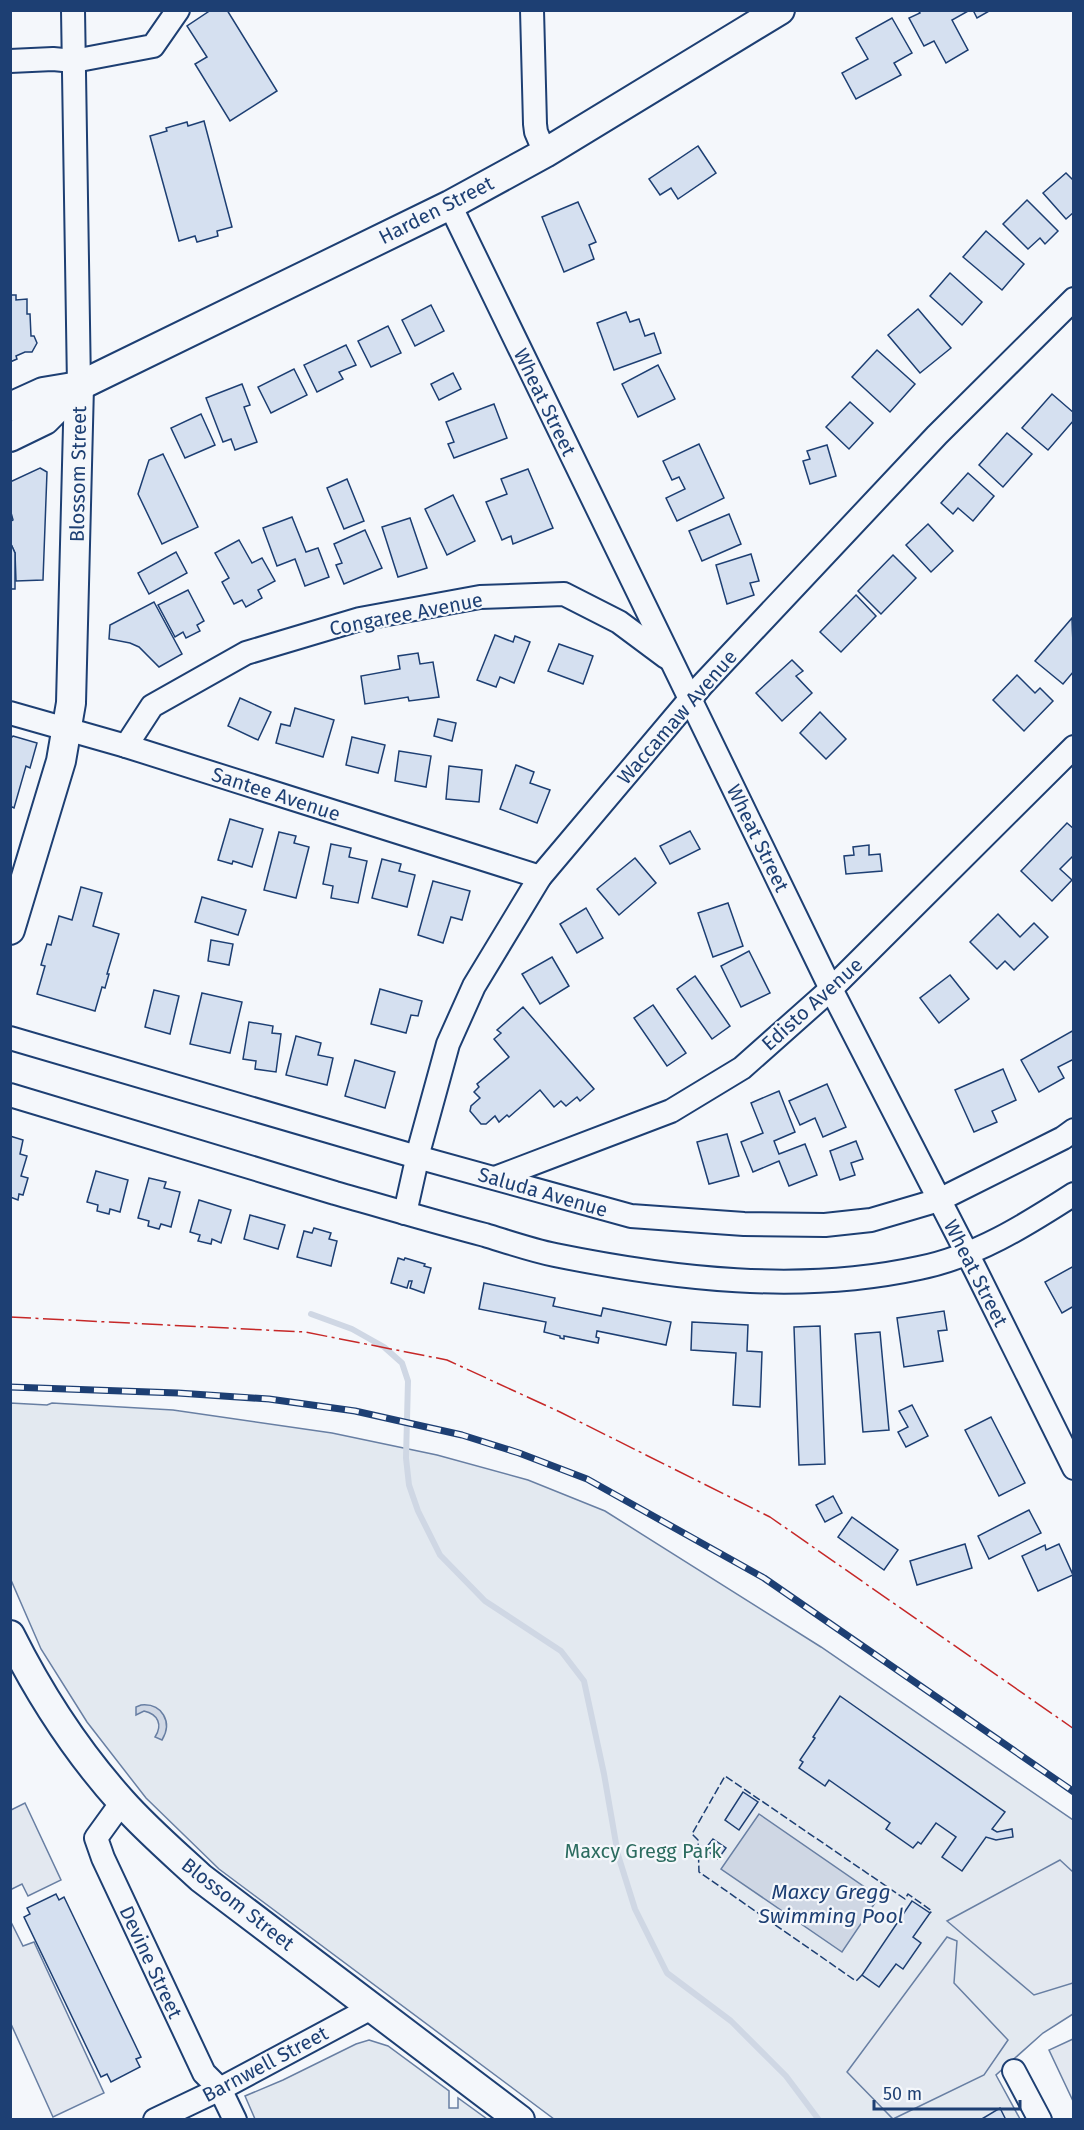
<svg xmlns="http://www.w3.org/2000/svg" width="1084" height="2130" font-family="'Fira Sans',sans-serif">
	<rect width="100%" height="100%" fill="#f4f7fb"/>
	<g fill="#e3e9f0" stroke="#687fa3" stroke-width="1.5">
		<polygon points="10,1403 47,1405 52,1403 173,1410 332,1433 437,1455 528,1480 605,1511 821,1647 1073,1820 1073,2014 1043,2033 996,2075 1020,2119 554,2119 219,1869 146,1798 87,1722 41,1649 11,1580"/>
		<polygon points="369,2040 388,2046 449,2091 449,2108 458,2108 458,2098 487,2119 255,2119 245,2096 283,2080 356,2044"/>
	</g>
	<g fill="#e3e8f0" stroke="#687fa3" stroke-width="1.5">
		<polygon points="25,1803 61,1880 28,1896 22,1884 10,1890 11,1810"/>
		<polygon points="1060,1860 1073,1872 1073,1983 1034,1995 947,1921"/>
		<polygon points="10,1920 23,1946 34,1942 104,2093 53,2117 11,2024"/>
		<polygon points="947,1937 957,1941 954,1983 1008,2040 984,2075 893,2119 847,2072"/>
		<polygon points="1073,2039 1073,2101 1049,2050"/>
	</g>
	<g fill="#cfd7e4" stroke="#687fa3" stroke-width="1.5">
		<path d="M 141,1705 C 162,1703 173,1722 162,1740 L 155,1737 C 163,1725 158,1714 144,1711 L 136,1715 L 136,1707 Z"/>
		<polygon points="759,1814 879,1897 842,1952 721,1869"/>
	</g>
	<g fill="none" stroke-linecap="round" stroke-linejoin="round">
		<polyline stroke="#cfd7e4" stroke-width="6" points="311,1314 352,1329 384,1347 402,1363 408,1381 406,1458 409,1485 418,1511 440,1555 485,1601 561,1651 584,1681 604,1774 618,1855 635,1909 667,1973 731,2021 786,2076 819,2120"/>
	</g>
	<g fill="#d5e0f0" stroke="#1d3f73" stroke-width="1.5">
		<polygon points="211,10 227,10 277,91 230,121 195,64 207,57 187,26"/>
		<polygon points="918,10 970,10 952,20 968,50 946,63 934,41 924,46 909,18 920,13"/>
		<polygon points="973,10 991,10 977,18"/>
		<polygon points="892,18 912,53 894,63 901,75 856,99 842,73 868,59 856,38"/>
		<polygon points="204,121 232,227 217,231 218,236 197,242 195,236 179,241 150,136 167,131 166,128 187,122 188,126"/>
		<polygon points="698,146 716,173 678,199 671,188 660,195 649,179"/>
		<polygon points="1066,173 1074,181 1074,212 1066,219 1043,193"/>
		<polygon points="1027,200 1058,231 1045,244 1040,238 1028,249 1003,224"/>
		<polygon points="578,202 596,242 589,245 594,259 564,272 542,217"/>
		<polygon points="986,231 1024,264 1002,290 963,257"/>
		<polygon points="950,273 982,302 962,325 930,296"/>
		<polygon points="10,295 16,295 16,300 27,299 27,314 30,314 31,336 34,336 37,343 32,352 25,352 16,356 17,359 10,362"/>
		<polygon points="431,305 444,331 415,346 402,320"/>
		<polygon points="918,309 951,348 920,373 888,335"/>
		<polygon points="626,312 630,322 639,319 645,336 654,333 661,353 614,370 597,323"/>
		<polygon points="388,326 401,353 371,367 358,341"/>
		<polygon points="346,345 356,365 339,372 343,379 317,392 304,365"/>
		<polygon points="877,350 915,384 890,412 852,377"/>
		<polygon points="658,365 675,399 638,417 622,384"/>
		<polygon points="294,369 307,395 271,413 258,387"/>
		<polygon points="453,373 461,389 439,400 431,384"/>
		<polygon points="242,384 250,405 244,407 257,442 235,450 231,439 223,442 206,398"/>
		<polygon points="1052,394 1074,413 1074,420 1048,450 1022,428"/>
		<polygon points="850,402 873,423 849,449 826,427"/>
		<polygon points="494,404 507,438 454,458 448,444 454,442 446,422"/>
		<polygon points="201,414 215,445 185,458 171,428"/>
		<polygon points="1007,433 1032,454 1003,487 979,465"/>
		<polygon points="699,444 724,498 677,521 666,498 685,489 679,477 672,480 663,461"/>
		<polygon points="827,445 836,476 810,484 803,461 810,459 807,451"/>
		<polygon points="163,454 198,527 162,544 138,494 149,460"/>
		<polygon points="40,468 47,472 43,580 16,581 15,553 10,542 10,522 13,520 10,509 10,482"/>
		<polygon points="528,469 553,528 513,544 511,536 502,540 486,502 507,494 501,479"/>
		<polygon points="968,473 994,496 973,521 958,508 953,514 941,503"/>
		<polygon points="347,479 364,521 344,529 327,488"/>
		<polygon points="453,495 475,541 447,555 425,509"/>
		<polygon points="729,514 741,544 702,561 689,531"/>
		<polygon points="292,517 306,552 318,548 329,577 305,586 295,559 277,566 263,528"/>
		<polygon points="410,518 427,568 398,577 382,527"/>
		<polygon points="928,524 953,551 931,572 906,545"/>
		<polygon points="365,530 382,568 344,584 336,565 342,563 334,544"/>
		<polygon points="239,540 252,563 262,558 275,581 258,590 262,598 246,607 242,600 234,604 222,582 229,578 215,553"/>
		<polygon points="10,542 15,553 15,589 10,589"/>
		<polygon points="176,552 187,573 149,594 138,573"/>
		<polygon points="751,554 759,581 750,583 754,595 727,604 716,565"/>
		<polygon points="893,555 916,578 881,614 858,591"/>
		<polygon points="188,590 204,621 197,625 200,631 186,638 183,632 175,637 158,605"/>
		<polygon points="856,595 876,616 841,652 820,632"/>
		<polygon points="154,602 182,654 159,667 139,647 130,643 109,639 110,625"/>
		<polygon points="1072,618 1074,671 1063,684 1035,661"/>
		<polygon points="495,635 513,642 515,636 530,642 514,683 500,677 496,687 477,680"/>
		<polygon points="559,644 593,656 583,684 548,671"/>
		<polygon points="418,653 420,664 433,662 439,697 409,701 408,697 365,704 361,676 400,669 398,656"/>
		<polygon points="792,660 803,671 796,676 812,693 782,721 756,693"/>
		<polygon points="1017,675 1035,693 1040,688 1053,701 1024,731 993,700"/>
		<polygon points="240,698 271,712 258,740 228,726"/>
		<polygon points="295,708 334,720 323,757 276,743 281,724 290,726"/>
		<polygon points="820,712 846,739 826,759 800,733"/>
		<polygon points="438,719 456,723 452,741 434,736"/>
		<polygon points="13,736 37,743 30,768 26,766 14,808 10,806 10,739"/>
		<polygon points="352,737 385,745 378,773 346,765"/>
		<polygon points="399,751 431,756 426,787 395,781"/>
		<polygon points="516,765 534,772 530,783 550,790 537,823 500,809"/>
		<polygon points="449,766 482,770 479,802 446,799"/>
		<polygon points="230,819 263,829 252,867 233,861 232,864 218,860"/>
		<polygon points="1067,823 1074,829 1074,855 1060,869 1072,880 1052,901 1021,871"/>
		<polygon points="690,831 700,849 670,864 660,846"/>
		<polygon points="279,832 296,836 294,843 309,847 296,898 264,890"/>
		<polygon points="331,844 351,848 349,857 367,861 358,903 331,898 333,886 323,884"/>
		<polygon points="869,845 869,855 880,854 882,871 846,874 844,856 854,855 853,847"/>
		<polygon points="635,858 656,883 619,915 597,889"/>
		<polygon points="382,859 401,864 399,871 415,875 407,907 372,898"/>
		<polygon points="433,881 470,891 462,920 451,917 443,943 418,935"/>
		<polygon points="81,887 102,893 93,926 119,934 107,974 109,974 105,988 102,987 95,1011 37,994 45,966 41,965 47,944 51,945 59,916 72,920"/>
		<polygon points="202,897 246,910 238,935 195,922"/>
		<polygon points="728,903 743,946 713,957 698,913"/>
		<polygon points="586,908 603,938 577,953 560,924"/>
		<polygon points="998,914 1020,937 1034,923 1048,937 1014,970 1005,961 997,969 970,942"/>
		<polygon points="211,940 233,944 229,965 208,961"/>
		<polygon points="749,951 770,993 741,1007 721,966"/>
		<polygon points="552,957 569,986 540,1004 522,974"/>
		<polygon points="950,975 969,999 939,1023 920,998"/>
		<polygon points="695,976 730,1026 712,1039 677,989"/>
		<polygon points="380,989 422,1001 418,1016 411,1015 406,1033 371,1024"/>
		<polygon points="154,990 179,996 170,1034 145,1027"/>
		<polygon points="202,993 242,1002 230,1053 190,1044"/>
		<polygon points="653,1005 686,1053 667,1066 634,1018"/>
		<polygon points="523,1007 594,1089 580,1101 577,1097 566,1106 561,1101 554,1107 540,1090 509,1117 507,1115 499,1122 495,1116 486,1124 481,1124 470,1111 471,1106 480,1098 474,1092 479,1087 477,1084 509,1057 494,1039 501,1033 497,1030"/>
		<polygon points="249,1022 273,1026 272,1033 281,1034 276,1072 255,1069 256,1061 243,1059"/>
		<polygon points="1074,1030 1074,1059 1058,1067 1064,1078 1039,1092 1021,1060"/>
		<polygon points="296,1036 321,1043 318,1055 333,1058 327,1085 286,1075"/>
		<polygon points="355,1060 395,1072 385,1108 345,1096"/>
		<polygon points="1003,1069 1016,1100 992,1111 997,1122 974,1132 955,1090"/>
		<polygon points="827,1084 846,1127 823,1137 815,1118 800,1125 789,1101"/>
		<polygon points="779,1091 795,1132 774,1141 779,1154 805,1144 817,1175 789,1186 779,1161 753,1172 741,1142 763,1133 751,1103"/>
		<polygon points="727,1134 739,1176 709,1184 697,1142"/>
		<polygon points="10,1136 23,1140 20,1154 27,1156 21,1176 28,1178 23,1195 19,1194 18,1200 10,1197"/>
		<polygon points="856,1141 863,1159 851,1163 855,1175 840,1180 830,1151"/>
		<polygon points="96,1171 128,1180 120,1212 110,1209 109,1214 97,1211 98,1205 87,1202"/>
		<polygon points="149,1178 166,1182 164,1188 180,1192 171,1227 161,1224 159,1229 148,1226 149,1221 138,1218"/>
		<polygon points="199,1200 231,1210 221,1243 212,1239 211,1244 198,1241 200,1235 190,1232"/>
		<polygon points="250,1215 285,1225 278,1249 244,1239"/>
		<polygon points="314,1228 331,1233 329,1239 337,1241 331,1266 297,1257 304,1231 312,1233"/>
		<polygon points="398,1258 404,1260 405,1258 425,1264 424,1266 431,1268 424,1293 410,1288 412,1281 409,1281 407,1288 391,1283"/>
		<polygon points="1074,1266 1074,1306 1062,1313 1045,1282"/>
		<polygon points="484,1283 555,1298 553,1306 601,1316 603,1308 671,1322 666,1345 597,1331 596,1337 599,1338 598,1343 564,1336 564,1339 560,1338 560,1336 544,1332 546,1322 479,1309"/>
		<polygon points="944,1311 947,1330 938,1331 943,1361 904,1367 897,1318"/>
		<polygon points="692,1322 748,1325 747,1351 762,1352 760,1407 733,1405 736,1353 691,1350"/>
		<polygon points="820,1326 825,1464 799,1465 794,1327"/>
		<polygon points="880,1332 889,1430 863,1432 855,1334"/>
		<polygon points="912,1405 928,1436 906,1447 898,1432 908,1427 899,1411"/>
		<polygon points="991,1417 1025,1483 999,1496 965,1430"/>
		<polygon points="833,1496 842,1513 825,1522 816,1505"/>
		<polygon points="1029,1510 1041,1533 989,1559 978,1536"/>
		<polygon points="852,1517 898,1550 884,1570 838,1537"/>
		<polygon points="965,1544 972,1568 917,1585 910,1561"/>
		<polygon points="1059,1544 1073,1575 1038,1591 1022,1556 1045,1545 1046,1550"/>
		<polygon points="840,1696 1005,1812 992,1829 997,1832 1012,1829 1013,1837 996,1840 986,1837 962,1871 942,1857 956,1837 936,1823 921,1844 918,1842 913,1848 886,1829 890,1823 829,1780 825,1786 799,1768 803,1762 800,1760 815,1738 813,1737"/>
		<polygon points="743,1792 758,1802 739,1830 725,1820"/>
		<polygon points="713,1839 726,1848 718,1859 705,1849"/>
		<polygon points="56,1894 59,1900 64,1897 141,2057 136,2059 140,2067 111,2082 107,2074 101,2077 24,1917 30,1914 27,1908"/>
		<polygon points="912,1901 930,1913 913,1937 921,1943 903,1969 896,1964 879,1987 862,1975"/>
		<polygon points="1000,2108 1006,2120 980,2120"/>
	</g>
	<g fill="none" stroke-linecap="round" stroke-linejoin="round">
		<defs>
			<g id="minor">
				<polyline points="73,10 79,386"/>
				<polyline points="532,10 535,124 536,132 545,153"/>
				<polyline points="10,61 53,59 74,61 153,46 178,10"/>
				<polyline points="450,205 831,989 975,1269 1074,1468"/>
				<polyline points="10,713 126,746 540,877"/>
				<polyline points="126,746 152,706 246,653 360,619 480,597 564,594 619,622 666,657"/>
				<polyline points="10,1038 417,1157 631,1216 744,1224 825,1225 871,1220 939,1200 1063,1138 1074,1130"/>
				<path d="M 10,1095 C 119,1128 227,1160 335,1193 C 385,1207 435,1222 485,1235 C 508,1242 531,1250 555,1255 C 673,1279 800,1294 919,1268 C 975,1257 1026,1225 1074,1194"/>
				<polyline points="495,1178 671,1111 742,1068 831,989 1074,747"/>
				<polyline points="405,1213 420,1146 448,1044 474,986 540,877 702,685 937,435 1074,299"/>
				<polyline points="122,1802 96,1838 103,1858 204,2073 220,2089 235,2120"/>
				<polyline points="1014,2071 1040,2120"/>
				<polyline points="155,2120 220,2089 373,2007"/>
			</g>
			<g id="major">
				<polyline points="10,407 43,392 79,386 450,205 545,153 780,10"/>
				<polyline points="10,437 45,420 79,386"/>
				<polyline points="10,930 61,761 71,703 79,386"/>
				<path d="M 10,1635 C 40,1695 77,1752 122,1802 C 146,1829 174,1853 201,1878 L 520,2120"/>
			</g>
		</defs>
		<use href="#minor" stroke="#1d3f73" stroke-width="26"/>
		<use href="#major" stroke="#1d3f73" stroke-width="32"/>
		<use href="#minor" stroke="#f4f7fb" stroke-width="22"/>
		<use href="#major" stroke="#f4f7fb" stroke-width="28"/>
		<defs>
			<polyline id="rail" points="10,1387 178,1393 269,1399 355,1411 462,1435 519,1453 587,1479 764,1578 1074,1792"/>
		</defs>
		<use href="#rail" stroke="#1d3f73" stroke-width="7"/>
		<use href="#rail" stroke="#f4f7fb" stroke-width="4.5" stroke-dasharray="14" stroke-linecap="butt"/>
		<polyline stroke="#1d3f73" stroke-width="1.5" stroke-dasharray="8 3" stroke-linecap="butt" points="862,1975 856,1981 699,1872 698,1840 692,1834 725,1776 905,1899 908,1894 932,1911 930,1913"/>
		<polyline stroke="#c62828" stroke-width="1.5" stroke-dasharray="21 4.5 3 4.5" stroke-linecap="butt" points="10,1317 305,1332 447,1360 560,1412 770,1517 1074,1729"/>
	</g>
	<g text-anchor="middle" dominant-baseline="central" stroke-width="4.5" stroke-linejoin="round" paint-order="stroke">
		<g font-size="20" fill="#1d3f73" stroke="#f4f7fb">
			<text transform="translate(436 210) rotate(-27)">Harden Street</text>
			<text transform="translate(545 402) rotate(64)">Wheat Street</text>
			<text transform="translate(78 474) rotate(-89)">Blossom Street</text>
			<text transform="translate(406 614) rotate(-11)">Congaree Avenue</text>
			<text transform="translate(677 717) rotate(-49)">Waccamaw Avenue</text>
			<text transform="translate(276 794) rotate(18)">Santee Avenue</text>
			<text transform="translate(758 838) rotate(64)">Wheat Street</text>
			<text transform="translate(812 1004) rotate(-42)">Edisto Avenue</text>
			<text transform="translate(543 1192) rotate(16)">Saluda Avenue</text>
			<text transform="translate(976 1273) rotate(63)">Wheat Street</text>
			<text transform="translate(238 1904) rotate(38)">Blossom Street</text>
			<text transform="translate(151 1962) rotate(65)">Devine Street</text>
			<text transform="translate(265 2064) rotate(-28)">Barnwell Street</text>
		</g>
		<g font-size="20" fill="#2c6c60" stroke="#f4f7fb">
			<text x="643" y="1851">Maxcy Gregg Park</text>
		</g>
		<g font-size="21" font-style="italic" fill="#1d3f73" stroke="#f4f7fb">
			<text x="831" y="1892">Maxcy Gregg<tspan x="831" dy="24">Swimming Pool</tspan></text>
		</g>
	</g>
	<rect width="1084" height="2130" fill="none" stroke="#1d3f73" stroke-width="24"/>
	<path d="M874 2100v9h146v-9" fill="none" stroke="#1d3f73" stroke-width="3"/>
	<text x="883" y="2100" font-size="18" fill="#1d3f73" stroke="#f4f7fb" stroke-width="4.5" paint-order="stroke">50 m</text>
</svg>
